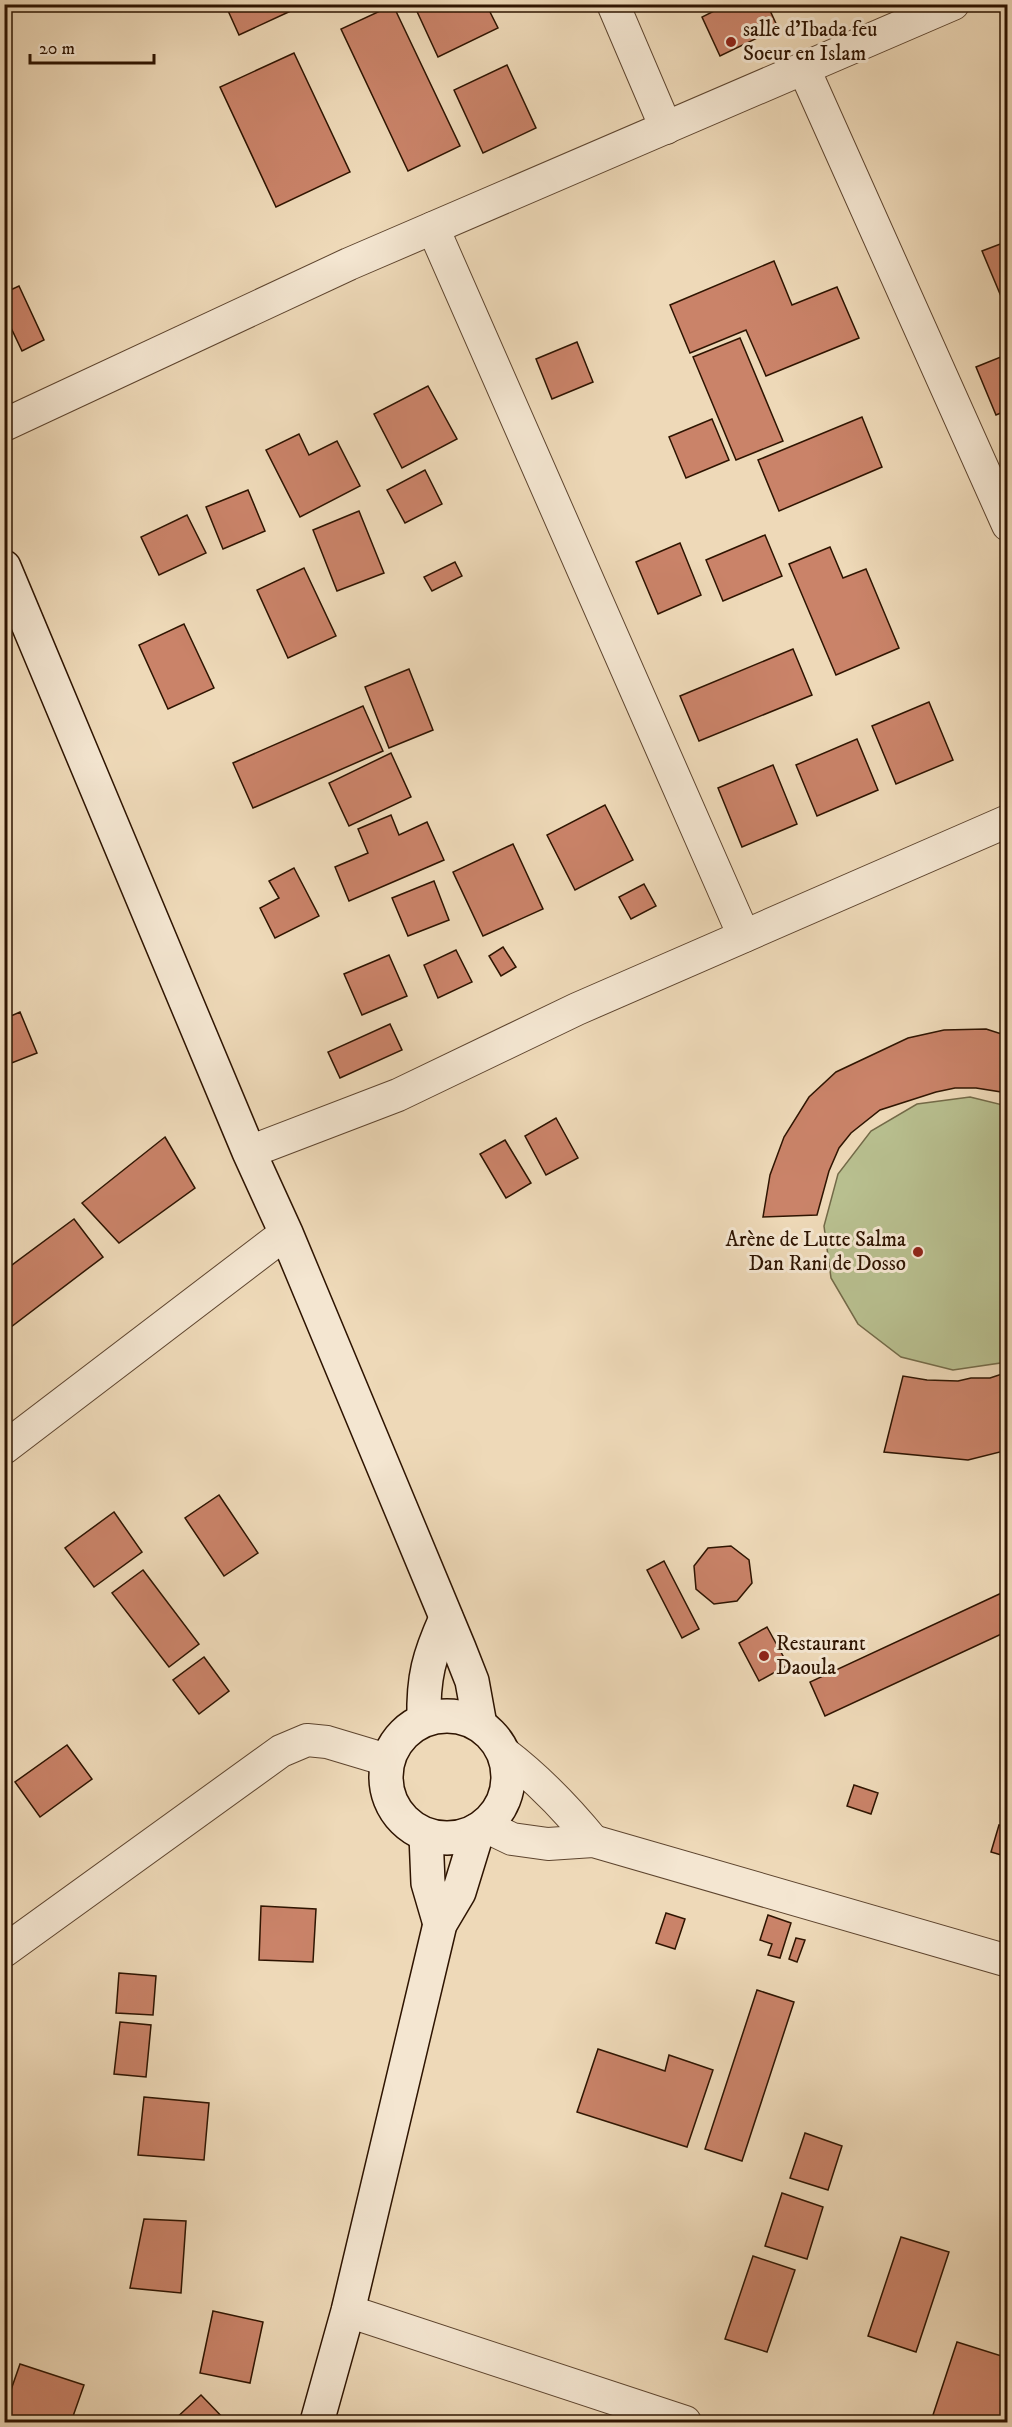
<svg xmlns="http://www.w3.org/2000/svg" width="1012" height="2427" font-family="'IM FELL DW Pica',serif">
	<rect width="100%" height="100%" fill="#eed9b8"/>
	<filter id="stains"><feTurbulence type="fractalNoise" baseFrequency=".00333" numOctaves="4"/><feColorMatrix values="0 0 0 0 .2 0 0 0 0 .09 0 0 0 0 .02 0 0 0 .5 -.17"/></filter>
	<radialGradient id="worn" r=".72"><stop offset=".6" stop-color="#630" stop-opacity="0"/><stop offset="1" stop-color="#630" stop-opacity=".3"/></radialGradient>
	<polygon fill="#b8bf8f" stroke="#736a48" stroke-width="1.5" points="970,1097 1007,1106 1007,1362 953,1370 901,1357 858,1324 831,1278 824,1226 838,1174 871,1131 917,1104"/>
	<g fill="#ca8369" stroke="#2e1401" stroke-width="1.5">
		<polygon points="225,4 293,4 295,9 239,35"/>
		<polygon points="486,4 498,28 438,57 414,5"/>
		<polygon points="728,4 767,4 778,28 720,56 702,17"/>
		<polygon points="393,5 460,146 408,171 341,29"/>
		<polygon points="294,53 350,172 276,207 220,87"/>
		<polygon points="507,65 536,128 483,153 454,90"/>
		<polygon points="1008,241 1008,313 982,251"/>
		<polygon points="774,261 792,305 837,287 859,338 766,376 746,330 690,353 670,305"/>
		<polygon points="19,286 44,340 22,351 4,313 4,293"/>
		<polygon points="740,338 783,441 736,460 693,357"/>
		<polygon points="577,342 593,382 552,399 536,359"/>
		<polygon points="1008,354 1008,410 996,415 976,367"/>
		<polygon points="428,386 457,439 402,468 374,414"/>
		<polygon points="862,417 882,467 779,511 758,460"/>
		<polygon points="712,419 729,460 686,478 669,437"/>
		<polygon points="299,434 309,455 337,441 360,486 300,517 266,450"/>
		<polygon points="425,470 442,504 405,523 387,490"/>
		<polygon points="248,490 265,531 223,549 206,507"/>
		<polygon points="359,511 384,573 337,591 313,530"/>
		<polygon points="187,515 206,553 159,575 141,537"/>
		<polygon points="765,535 782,576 723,601 706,560"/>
		<polygon points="680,543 701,595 658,614 636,562"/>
		<polygon points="830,547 843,578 866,569 899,648 836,675 789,564"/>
		<polygon points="455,562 462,576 432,591 424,577"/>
		<polygon points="304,568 336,636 288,658 257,590"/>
		<polygon points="184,624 214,688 168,709 139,645"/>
		<polygon points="793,649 812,695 699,741 680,696"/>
		<polygon points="409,669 433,730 389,748 365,687"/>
		<polygon points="929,702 953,760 896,784 872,726"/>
		<polygon points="363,706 383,751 253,808 233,763"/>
		<polygon points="857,739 878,790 817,816 796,765"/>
		<polygon points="391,753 411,797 349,826 329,783"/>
		<polygon points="773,765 797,824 742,847 718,788"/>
		<polygon points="605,805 633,860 575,890 547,835"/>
		<polygon points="391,815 399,835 427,822 444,860 349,901 335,867 368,853 358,829"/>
		<polygon points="513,844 543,909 483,936 453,872"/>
		<polygon points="294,868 319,916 275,938 260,908 279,898 269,881"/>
		<polygon points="434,881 449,920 408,936 392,898"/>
		<polygon points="644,884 656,906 631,919 619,897"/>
		<polygon points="503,947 516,967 501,976 489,956"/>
		<polygon points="456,950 472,982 438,998 424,965"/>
		<polygon points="389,955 407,996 362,1015 344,974"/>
		<polygon points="20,1012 37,1053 4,1066 4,1019"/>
		<polygon points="390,1024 402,1050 340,1078 328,1052"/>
		<polygon points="986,1029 1008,1036 1008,1093 976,1088 955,1088 936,1092 880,1110 851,1133 839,1148 829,1171 817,1215 763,1217 770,1175 784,1137 809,1097 836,1072 908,1038 944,1030"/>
		<polygon points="556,1118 578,1158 546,1175 525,1136"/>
		<polygon points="165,1137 195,1188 119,1243 82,1203"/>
		<polygon points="505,1140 531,1183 506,1198 480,1154"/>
		<polygon points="74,1219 103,1257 7,1330 4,1327 4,1271"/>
		<polygon points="1008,1372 1008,1450 968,1460 884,1452 903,1376 927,1380 958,1381 971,1378 990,1378"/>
		<polygon points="219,1495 258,1553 224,1576 185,1518"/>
		<polygon points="114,1512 142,1552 94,1587 65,1548"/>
		<polygon points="731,1546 749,1560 752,1583 737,1601 714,1604 696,1589 694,1566 708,1548"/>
		<polygon points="664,1561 699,1629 682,1638 647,1570"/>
		<polygon points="143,1570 199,1644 169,1667 112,1593"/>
		<polygon points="1008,1590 1008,1631 825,1716 810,1682"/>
		<polygon points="767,1627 788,1665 759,1681 739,1643"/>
		<polygon points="204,1657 229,1691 199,1714 173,1680"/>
		<polygon points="67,1745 92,1779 40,1817 15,1782"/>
		<polygon points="854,1785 878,1793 871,1814 847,1806"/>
		<polygon points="999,1825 1008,1828 1008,1857 991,1852"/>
		<polygon points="261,1906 316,1909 313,1962 259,1960"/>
		<polygon points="666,1913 685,1919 675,1949 656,1943"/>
		<polygon points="768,1915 791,1923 780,1958 768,1955 772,1944 760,1940"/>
		<polygon points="796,1938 805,1940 797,1962 789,1959"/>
		<polygon points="119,1973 156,1976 153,2015 116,2013"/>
		<polygon points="757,1990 794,2002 742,2161 705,2149"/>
		<polygon points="120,2022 151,2025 146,2077 114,2074"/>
		<polygon points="598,2049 665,2071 669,2055 713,2070 687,2147 577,2112"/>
		<polygon points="144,2097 209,2103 204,2160 138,2155"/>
		<polygon points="805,2133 842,2146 828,2190 790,2178"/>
		<polygon points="782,2193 823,2207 807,2259 765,2246"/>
		<polygon points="144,2219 186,2221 181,2293 130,2288"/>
		<polygon points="901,2237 949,2252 916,2352 868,2336"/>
		<polygon points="753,2256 795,2270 767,2352 725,2339"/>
		<polygon points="213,2311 263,2322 250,2383 200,2373"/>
		<polygon points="957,2342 1008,2358 1008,2422 947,2422 932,2418"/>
		<polygon points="20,2364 84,2385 71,2422 4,2422 4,2410"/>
		<polygon points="201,2395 227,2422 172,2422"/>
	</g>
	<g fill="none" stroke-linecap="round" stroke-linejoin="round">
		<defs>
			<g id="minor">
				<polyline points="613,4 666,128"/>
				<polyline points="804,69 1008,525"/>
				<polyline points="433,228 744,936"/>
				<polyline points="4,425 349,264 953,4"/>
				<polyline points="249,1152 398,1095 577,1009 1008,821"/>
				<polyline points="4,1448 286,1233"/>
				<path d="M 504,1753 C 538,1779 566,1808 593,1841"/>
				<polyline points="485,1826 512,1839 548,1844 593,1841 1008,1961"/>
				<polyline points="4,1951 281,1751 307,1740 327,1742 387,1760"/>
				<polyline points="348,2311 685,2422"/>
			</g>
			<g id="secondary">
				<polyline points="4,567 249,1152 286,1233 459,1648 472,1681 480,1725"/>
				<circle cx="447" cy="1777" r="61"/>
				<path d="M 424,1719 C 423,1677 429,1656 446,1618"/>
				<polyline points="426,1835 428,1883 440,1924"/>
				<polyline points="317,2422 348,2311 440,1924 459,1892 478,1830"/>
			</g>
		</defs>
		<use href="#minor" stroke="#5e452f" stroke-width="34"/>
		<use href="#secondary" stroke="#2e1401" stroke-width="36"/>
		<use href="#minor" stroke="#f4e6d1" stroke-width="32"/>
		<use href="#secondary" stroke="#f4e6d1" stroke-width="33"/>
	</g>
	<g fill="#8f2418" stroke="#f4e6d1" stroke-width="2">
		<circle cx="731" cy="42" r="6"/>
		<circle cx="918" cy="1252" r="6"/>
		<circle cx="764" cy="1656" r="6"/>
	</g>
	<g text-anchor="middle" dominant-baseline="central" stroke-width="6" stroke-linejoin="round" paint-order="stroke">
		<g font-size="21" fill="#2e1401" stroke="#f4e6d1" text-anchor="start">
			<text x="743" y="30">salle d'Ibada feu<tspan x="743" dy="24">Soeur en Islam</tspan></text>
			<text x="906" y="1240" text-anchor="end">Arène de Lutte Salma<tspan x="906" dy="24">Dan Rani de Dosso</tspan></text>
			<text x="776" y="1644">Restaurant<tspan x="776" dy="24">Daoula</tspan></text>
		</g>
	</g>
	<rect width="1012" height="2427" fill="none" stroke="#eed9b8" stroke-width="24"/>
	<rect x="6" y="6" width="1000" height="2415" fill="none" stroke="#2e1401" stroke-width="3"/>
	<rect x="12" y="12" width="988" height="2403" fill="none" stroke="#2e1401" stroke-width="1.5"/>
	<path d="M30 54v9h124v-9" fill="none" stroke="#2e1401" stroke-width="3"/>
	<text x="39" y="54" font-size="18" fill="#2e1401" stroke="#f4e6d1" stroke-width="4.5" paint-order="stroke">20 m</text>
	<rect width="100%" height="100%" filter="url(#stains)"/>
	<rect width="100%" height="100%" fill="url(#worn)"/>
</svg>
